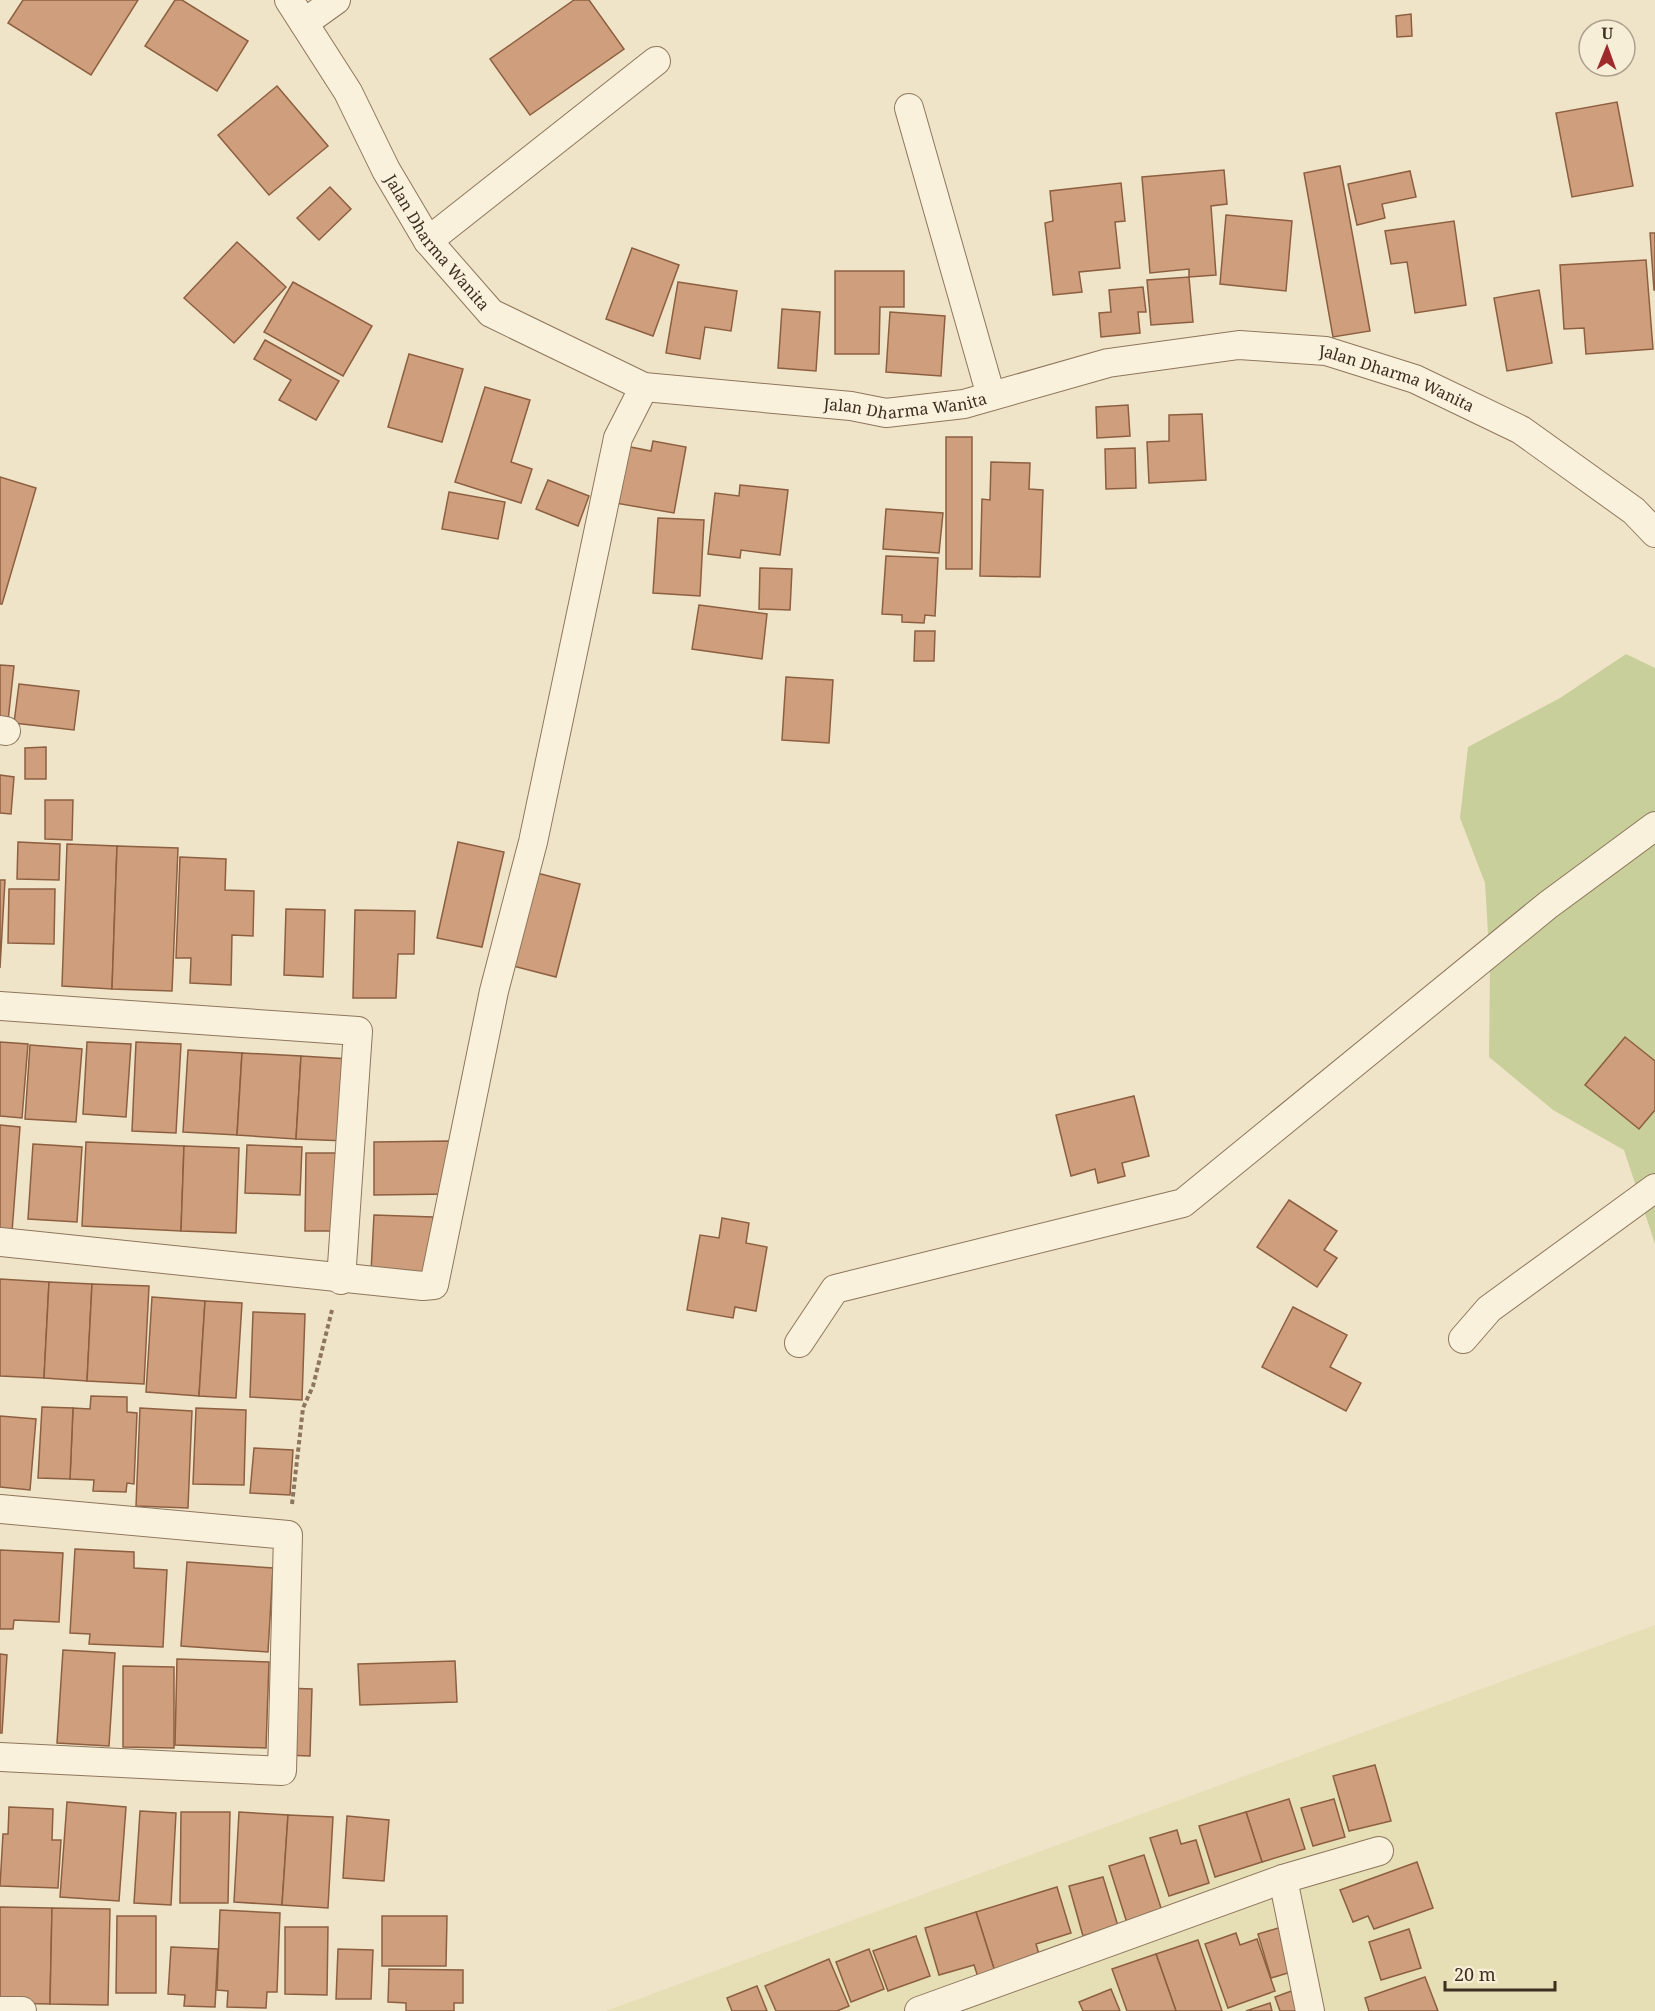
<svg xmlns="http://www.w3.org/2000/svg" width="1655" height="2011" font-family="'Noto Serif',serif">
	<rect width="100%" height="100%" fill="#f0e4c8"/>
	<polygon fill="#e6deb5" points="1655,1625 1655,2011 606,2011"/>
	<polygon fill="#c9cf9b" points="1626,654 1655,668 1655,1244 1624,1150 1553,1110 1489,1057 1490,967 1485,883 1460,818 1468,747 1560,698"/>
	<g fill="#cf9f7d" stroke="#8d5f41" stroke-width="1.5">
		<polygon points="23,0 138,0 91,75 8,23"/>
		<polygon points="175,0 182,0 248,41 217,91 145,46"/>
		<polygon points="574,0 589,0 624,49 530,115 490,59"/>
		<polygon points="1411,14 1412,36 1397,37 1396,16"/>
		<polygon points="277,86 328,146 269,195 218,135"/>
		<polygon points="1617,102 1633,186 1572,197 1556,113"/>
		<polygon points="1340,166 1370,331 1333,337 1304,173"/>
		<polygon points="1224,170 1227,204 1211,206 1216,275 1189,277 1189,269 1150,273 1142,177"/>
		<polygon points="1410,171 1416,197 1382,204 1385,218 1357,225 1348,184"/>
		<polygon points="1121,183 1125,221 1115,222 1120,268 1079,272 1082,292 1053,295 1045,223 1053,221 1050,191"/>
		<polygon points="330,187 351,209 319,240 297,218"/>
		<polygon points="1226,215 1292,221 1286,291 1220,284"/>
		<polygon points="1454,221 1466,305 1415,313 1407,262 1391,264 1385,231"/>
		<polygon points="1650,233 1655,233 1655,290 1654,290"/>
		<polygon points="237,242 286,287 234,343 184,298"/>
		<polygon points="632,248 679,265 653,336 606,319"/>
		<polygon points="1646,260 1653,349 1586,354 1584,328 1564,329 1560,265"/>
		<polygon points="835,271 904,271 904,307 880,307 879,354 835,354"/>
		<polygon points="1189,277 1193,322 1151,325 1147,280"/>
		<polygon points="293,282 372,326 343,376 264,332"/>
		<polygon points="678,282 737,291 731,331 705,327 700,359 666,353"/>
		<polygon points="1143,287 1146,312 1138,312 1140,333 1101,337 1099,313 1111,312 1109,290"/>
		<polygon points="1539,290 1552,363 1507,371 1494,298"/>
		<polygon points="782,309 820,312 816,371 778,368"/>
		<polygon points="890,312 945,316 941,376 886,372"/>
		<polygon points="265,340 339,381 316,420 279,400 291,380 254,359"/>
		<polygon points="409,354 463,369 442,442 388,427"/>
		<polygon points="485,387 530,400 511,462 532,469 521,503 455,482"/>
		<polygon points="1128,405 1130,436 1097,438 1096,407"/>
		<polygon points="1202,414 1206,480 1149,483 1147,442 1169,441 1169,415"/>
		<rect x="946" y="437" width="26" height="132"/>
		<polygon points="653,441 686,447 674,513 615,503 625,446 651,451"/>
		<polygon points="1135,448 1136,488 1106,489 1105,449"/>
		<polygon points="991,462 1030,463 1029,489 1043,490 1040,577 980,576 982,499 990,500"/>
		<polygon points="0,477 36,488 2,604 0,604"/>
		<polygon points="548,480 589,496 578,526 536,509"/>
		<polygon points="740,485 788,490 780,555 741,550 740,558 708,554 715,493 739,496"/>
		<polygon points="449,492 505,502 498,539 442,529"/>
		<polygon points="886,509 943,513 939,553 883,549"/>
		<polygon points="658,518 704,520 700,596 653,593"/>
		<polygon points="886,556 938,558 935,616 925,615 924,623 902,622 902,615 882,614"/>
		<polygon points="760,568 792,569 790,610 759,609"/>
		<polygon points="699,605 767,614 762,659 692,649"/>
		<polygon points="915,631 935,631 934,661 914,661"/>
		<polygon points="0,665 14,666 8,721 0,721"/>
		<polygon points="786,677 833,680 829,743 782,740"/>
		<polygon points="19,684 79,691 74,730 14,723"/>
		<polygon points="46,747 46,779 25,779 25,748"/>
		<polygon points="0,775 14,777 11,814 0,813"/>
		<polygon points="45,800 73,800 72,840 45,839"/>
		<polygon points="18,842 60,844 59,880 17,879"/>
		<polygon points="458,842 504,852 482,947 437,938"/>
		<polygon points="67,844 117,846 112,989 62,986"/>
		<polygon points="117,846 178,848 172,991 112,989"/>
		<polygon points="180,857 226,859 225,890 254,891 253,936 232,935 231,985 190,983 191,958 176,958"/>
		<polygon points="537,873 580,884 556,977 513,966"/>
		<polygon points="0,880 5,880 0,968"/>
		<polygon points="9,889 55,889 54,944 8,943"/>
		<polygon points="286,909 325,910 323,977 284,975"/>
		<polygon points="355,910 415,911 414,954 398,954 396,998 353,998"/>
		<polygon points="1625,1037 1655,1061 1655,1110 1639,1129 1585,1085"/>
		<polygon points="0,1042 28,1044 22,1118 0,1116"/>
		<polygon points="87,1042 131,1044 126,1117 83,1114"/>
		<polygon points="136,1042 181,1044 176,1133 132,1131"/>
		<polygon points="30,1045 82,1049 76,1122 25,1119"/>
		<polygon points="188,1050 242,1053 237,1135 183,1132"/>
		<polygon points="242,1053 301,1056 296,1139 237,1135"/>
		<polygon points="301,1056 350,1059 346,1141 296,1139"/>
		<polygon points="1134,1096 1149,1156 1122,1163 1125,1176 1098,1183 1095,1169 1071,1176 1056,1115"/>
		<polygon points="0,1125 20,1127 12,1232 0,1231"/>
		<polygon points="449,1141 450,1194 374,1195 374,1142"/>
		<polygon points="86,1142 184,1146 181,1231 82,1226"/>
		<polygon points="33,1144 82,1147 77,1222 28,1219"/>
		<polygon points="247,1145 302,1147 300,1195 245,1193"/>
		<polygon points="184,1146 239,1148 236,1233 181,1231"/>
		<polygon points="306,1153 341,1153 340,1231 305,1231"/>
		<polygon points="1289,1200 1337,1231 1324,1250 1337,1258 1317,1287 1257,1247"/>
		<polygon points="374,1215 433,1217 431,1274 371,1272"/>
		<polygon points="722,1218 749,1223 746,1243 767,1247 756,1311 735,1307 733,1318 687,1310 700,1235 719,1238"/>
		<polygon points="0,1279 49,1282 44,1378 0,1376"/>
		<polygon points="49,1282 92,1284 87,1381 44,1378"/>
		<polygon points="92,1284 149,1286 144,1384 87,1381"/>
		<polygon points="152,1297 205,1301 199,1396 146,1392"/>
		<polygon points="205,1301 242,1303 236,1398 199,1396"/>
		<polygon points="1293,1307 1347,1335 1330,1367 1361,1383 1346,1411 1262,1367"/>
		<polygon points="253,1312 305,1314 302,1400 250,1397"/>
		<polygon points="91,1396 127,1397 127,1412 137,1413 134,1484 127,1483 126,1492 93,1491 94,1480 70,1479 73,1408 90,1409"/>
		<polygon points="42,1407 73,1408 70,1479 38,1478"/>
		<polygon points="140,1408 192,1411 188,1508 136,1506"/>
		<polygon points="196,1408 246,1410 244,1485 193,1484"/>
		<polygon points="0,1416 36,1419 30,1490 0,1487"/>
		<polygon points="254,1448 293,1450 290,1495 250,1493"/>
		<polygon points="75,1549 134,1552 134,1568 167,1570 163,1647 89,1644 90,1634 70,1633"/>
		<polygon points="0,1550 63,1553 59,1622 14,1620 13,1629 0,1629"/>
		<polygon points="187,1562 273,1568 268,1652 181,1646"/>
		<polygon points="63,1650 115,1653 109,1746 57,1743"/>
		<polygon points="0,1654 7,1655 2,1733 0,1733"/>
		<polygon points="177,1659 269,1662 266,1748 175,1745"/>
		<polygon points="455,1661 457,1702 360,1705 358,1664"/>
		<polygon points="123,1666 174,1667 174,1748 123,1747"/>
		<polygon points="286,1688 312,1689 310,1756 284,1755"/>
		<polygon points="1375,1765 1391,1821 1349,1831 1333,1776"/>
		<polygon points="1289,1799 1305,1849 1262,1862 1246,1812"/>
		<polygon points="1334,1799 1345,1837 1313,1846 1301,1808"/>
		<polygon points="67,1802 126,1807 119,1901 60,1897"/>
		<polygon points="9,1807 53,1809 52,1840 61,1840 58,1888 0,1886 3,1834 8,1834"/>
		<polygon points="140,1811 176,1813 171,1905 134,1903"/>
		<polygon points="181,1812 230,1812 228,1903 180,1903"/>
		<polygon points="239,1812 288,1815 282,1905 234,1902"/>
		<polygon points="1246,1812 1262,1862 1215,1877 1199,1826"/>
		<polygon points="288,1815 333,1817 328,1908 282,1905"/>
		<polygon points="347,1816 389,1820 384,1881 343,1878"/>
		<polygon points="1177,1830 1181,1844 1196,1840 1209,1883 1169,1896 1150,1838"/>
		<polygon points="1144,1855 1162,1911 1127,1923 1109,1866"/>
		<polygon points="1417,1862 1433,1908 1374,1929 1368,1916 1353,1922 1340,1890"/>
		<polygon points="1103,1877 1118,1926 1083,1936 1069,1886"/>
		<polygon points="1057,1887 1071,1933 1036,1944 1041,1961 996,1975 976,1912"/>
		<polygon points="0,1907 52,1908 50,2004 0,2003"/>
		<polygon points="52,1908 110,1909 108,2005 50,2004"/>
		<polygon points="220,1910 280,1913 277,1992 267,1992 266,2008 227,2007 228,1991 217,1990"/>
		<polygon points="976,1912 996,1975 979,1980 974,1965 939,1975 925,1928"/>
		<polygon points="117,1916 156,1916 156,1993 116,1993"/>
		<polygon points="382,1916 447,1916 446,1966 382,1966"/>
		<polygon points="1285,1926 1298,1970 1271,1978 1258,1934"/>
		<polygon points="285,1927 328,1927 327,1995 285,1994"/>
		<polygon points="1409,1929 1421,1968 1381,1980 1369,1942"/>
		<polygon points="1236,1933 1240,1945 1257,1939 1275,1991 1228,2008 1205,1944"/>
		<polygon points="916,1936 930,1976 888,1991 873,1951"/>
		<polygon points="1198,1940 1222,2011 1176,2011 1156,1954"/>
		<polygon points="171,1947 218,1949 215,2007 184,2006 185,1995 168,1994"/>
		<polygon points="338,1949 373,1950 371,1999 336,1999"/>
		<polygon points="869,1949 884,1989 851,2002 836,1962"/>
		<polygon points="1156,1954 1176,2011 1127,2011 1112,1969"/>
		<polygon points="829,1959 849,2006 837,2011 776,2011 765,1986"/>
		<polygon points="389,1969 463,1970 463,2003 454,2003 454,2011 406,2011 406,2003 388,2002"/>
		<polygon points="1425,1977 1438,2011 1369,2011 1365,1998"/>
		<polygon points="757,1986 767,2011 732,2011 727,1998"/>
		<polygon points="1111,1989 1120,2011 1083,2011 1079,2002"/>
		<polygon points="1297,1989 1305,2011 1280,2011 1275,1997"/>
		<polygon points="1270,2003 1272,2011 1246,2011"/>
	</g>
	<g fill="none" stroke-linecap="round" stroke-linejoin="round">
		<defs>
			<g id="minor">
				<path id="s1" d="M 289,0 L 348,92 L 386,170 L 428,241 L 491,313 L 644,387 L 851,406 L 886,413 L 964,404 L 1108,363 L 1239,345 L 1326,351 L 1415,379 L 1521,430 L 1634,511 L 1655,533"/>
				<polyline points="304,23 336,0"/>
				<polyline points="909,108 991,396"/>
				<polyline points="428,241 656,61"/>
				<polyline points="0,730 6,731"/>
				<polyline points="0,1006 358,1031 341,1280"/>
				<polyline points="0,1242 423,1286 434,1285 494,991 533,842 618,438 644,387"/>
				<polyline points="1463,1339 1489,1309 1655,1188"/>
				<polyline points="799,1343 835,1289 1183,1203 1548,905 1655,826"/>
				<polyline points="0,1509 288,1535 282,1771 0,1757"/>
				<polyline points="1283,1879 1310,2011"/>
				<polyline points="0,2011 22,2011"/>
				<polyline points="919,2011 1283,1879 1379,1851"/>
			</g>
		</defs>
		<use href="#minor" stroke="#8d765c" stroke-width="30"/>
		<polyline stroke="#8d765c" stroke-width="4" stroke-dasharray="4.5 3" stroke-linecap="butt" points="292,1504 303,1408 313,1386 332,1310"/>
		<use href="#minor" stroke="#faf1dc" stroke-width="28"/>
	</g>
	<g text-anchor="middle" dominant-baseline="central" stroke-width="4.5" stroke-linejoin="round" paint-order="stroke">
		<g font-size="16" fill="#3d2e20" stroke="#f7eed8">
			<text stroke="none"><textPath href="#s1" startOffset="285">Jalan Dharma Wanita</textPath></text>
			<text stroke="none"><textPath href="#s1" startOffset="1311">Jalan Dharma Wanita</textPath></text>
			<text stroke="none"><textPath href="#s1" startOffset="807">Jalan Dharma Wanita</textPath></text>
		</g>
	</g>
	<g transform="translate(1607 48) rotate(1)"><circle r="28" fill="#f7eed8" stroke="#ada18e" stroke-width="1.5"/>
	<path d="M0-4.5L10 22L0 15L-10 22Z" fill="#9e2a2b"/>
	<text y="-9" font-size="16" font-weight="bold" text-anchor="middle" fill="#3d2e20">U</text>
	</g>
	<path d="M1445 1981v9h110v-9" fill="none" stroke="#3d2e20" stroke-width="3"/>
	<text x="1454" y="1981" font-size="18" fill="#3d2e20" stroke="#f7eed8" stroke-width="4.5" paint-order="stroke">20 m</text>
</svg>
